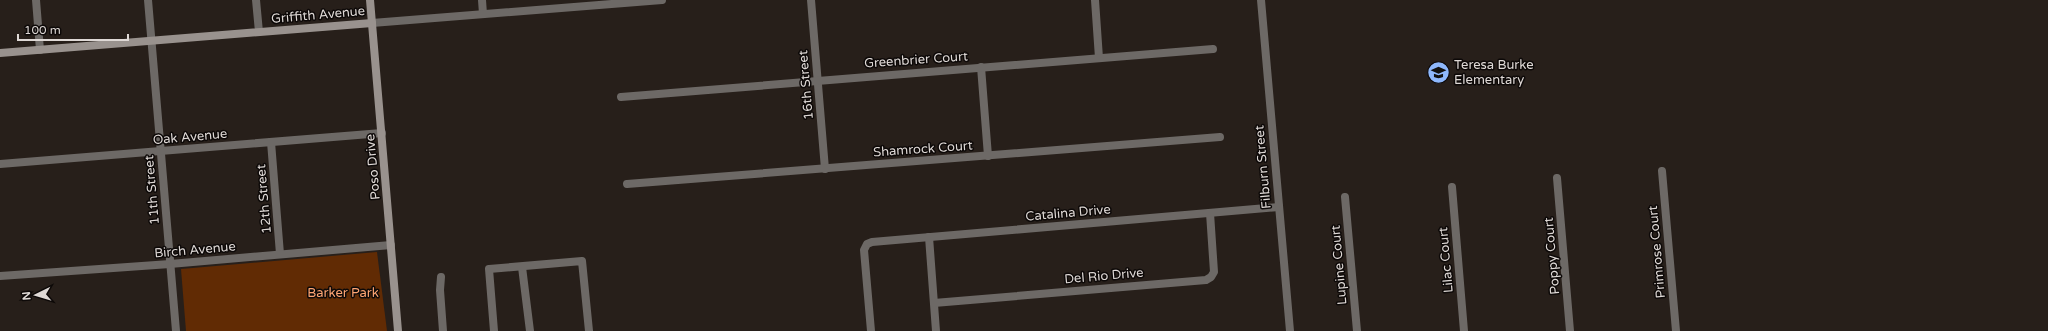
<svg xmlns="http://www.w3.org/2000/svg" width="2048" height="331" font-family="'Varela Round',sans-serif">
	<rect width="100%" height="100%" fill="#271f1a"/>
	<polygon fill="#612b04" points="377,252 387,331 186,331 181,269"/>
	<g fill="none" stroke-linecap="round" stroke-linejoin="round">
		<g stroke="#6d6966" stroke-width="8">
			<polyline points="36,0 40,50"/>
			<polyline points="148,0 176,331"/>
			<polyline points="256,0 259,32"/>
			<polyline points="482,0 483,14"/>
			<polyline points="811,0 825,169"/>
			<polyline points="1095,0 1099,58"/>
			<polyline points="981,67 988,156"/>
			<polyline points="621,97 1213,49"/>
			<polyline points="271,142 280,254"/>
			<polyline points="0,164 382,133"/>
			<polyline points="1662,171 1676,331"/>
			<polyline points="1557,178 1570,331"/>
			<polyline points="627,184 1220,137"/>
			<polyline points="1452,187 1464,331"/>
			<polyline points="1345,197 1357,331"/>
			<polyline points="929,237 936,331"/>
			<polyline points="522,267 530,331"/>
			<polyline points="0,276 170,264 391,245"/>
			<polyline points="441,277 440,290 443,331"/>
			<polyline points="934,303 1206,280 1211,277 1214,272 1210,213"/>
			<polyline points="494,331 489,269 582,261 589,331"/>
			<polyline points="871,331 864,250 867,244 872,242 1279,207"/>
		</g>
		<g stroke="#6d6966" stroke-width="8">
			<polyline points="1261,0 1290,331"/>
			<polyline points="372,23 662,0"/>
		</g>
		<g stroke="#99928e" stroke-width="8">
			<polyline points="370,0 398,331"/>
			<polyline points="0,53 372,23"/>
		</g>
	</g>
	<defs>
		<symbol id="school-disc" viewBox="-11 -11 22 22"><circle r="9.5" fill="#8eb8fd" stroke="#0d0908"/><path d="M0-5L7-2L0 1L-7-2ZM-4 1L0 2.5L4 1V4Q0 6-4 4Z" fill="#111"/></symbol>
	</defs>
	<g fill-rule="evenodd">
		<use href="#school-disc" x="1426" y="60" width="25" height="25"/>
	</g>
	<g text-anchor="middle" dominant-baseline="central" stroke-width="3" stroke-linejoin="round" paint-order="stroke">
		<g font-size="13" fill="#dfd9d6" stroke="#0d0908">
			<text transform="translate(318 15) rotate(-5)">Griffith Avenue</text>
			<text transform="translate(916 60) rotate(-4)">Greenbrier Court</text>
			<text transform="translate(806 85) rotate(-95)">16th Street</text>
			<text transform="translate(190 137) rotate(-5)">Oak Avenue</text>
			<text transform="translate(923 149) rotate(-4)">Shamrock Court</text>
			<text transform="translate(373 167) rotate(-95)">Poso Drive</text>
			<text transform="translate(1263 167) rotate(-95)">Filburn Street</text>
			<text transform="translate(152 190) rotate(-95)">11th Street</text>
			<text transform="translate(264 199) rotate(-95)">12th Street</text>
			<text transform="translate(1068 213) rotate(-5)">Catalina Drive</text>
			<text transform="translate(195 250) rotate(-5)">Birch Avenue</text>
			<text transform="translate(1657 252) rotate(-95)">Primrose Court</text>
			<text transform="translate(1552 256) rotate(-95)">Poppy Court</text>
			<text transform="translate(1446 260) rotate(-95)">Lilac Court</text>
			<text transform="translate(1339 265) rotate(-95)">Lupine Court</text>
			<text transform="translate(1104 276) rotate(-5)">Del Rio Drive</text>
		</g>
		<g font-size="13" fill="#dfd9d6" stroke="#0d0908" text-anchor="start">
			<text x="1454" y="65">Teresa Burke<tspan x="1454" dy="15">Elementary</tspan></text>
		</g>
		<g font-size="13" fill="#fea573" stroke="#0d0908">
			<text x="343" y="293">Barker Park</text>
		</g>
	</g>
	<g transform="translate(36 295) rotate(265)" stroke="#0d0908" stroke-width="3" paint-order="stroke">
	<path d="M0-3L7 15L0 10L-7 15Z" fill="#dfd9d6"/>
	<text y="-6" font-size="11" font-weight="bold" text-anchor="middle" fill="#dfd9d6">N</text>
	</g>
	<path d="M18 34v6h110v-6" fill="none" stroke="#dfd9d6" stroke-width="2"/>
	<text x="24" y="34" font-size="12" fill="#dfd9d6" stroke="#0d0908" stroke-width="3" paint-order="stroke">100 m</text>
</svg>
